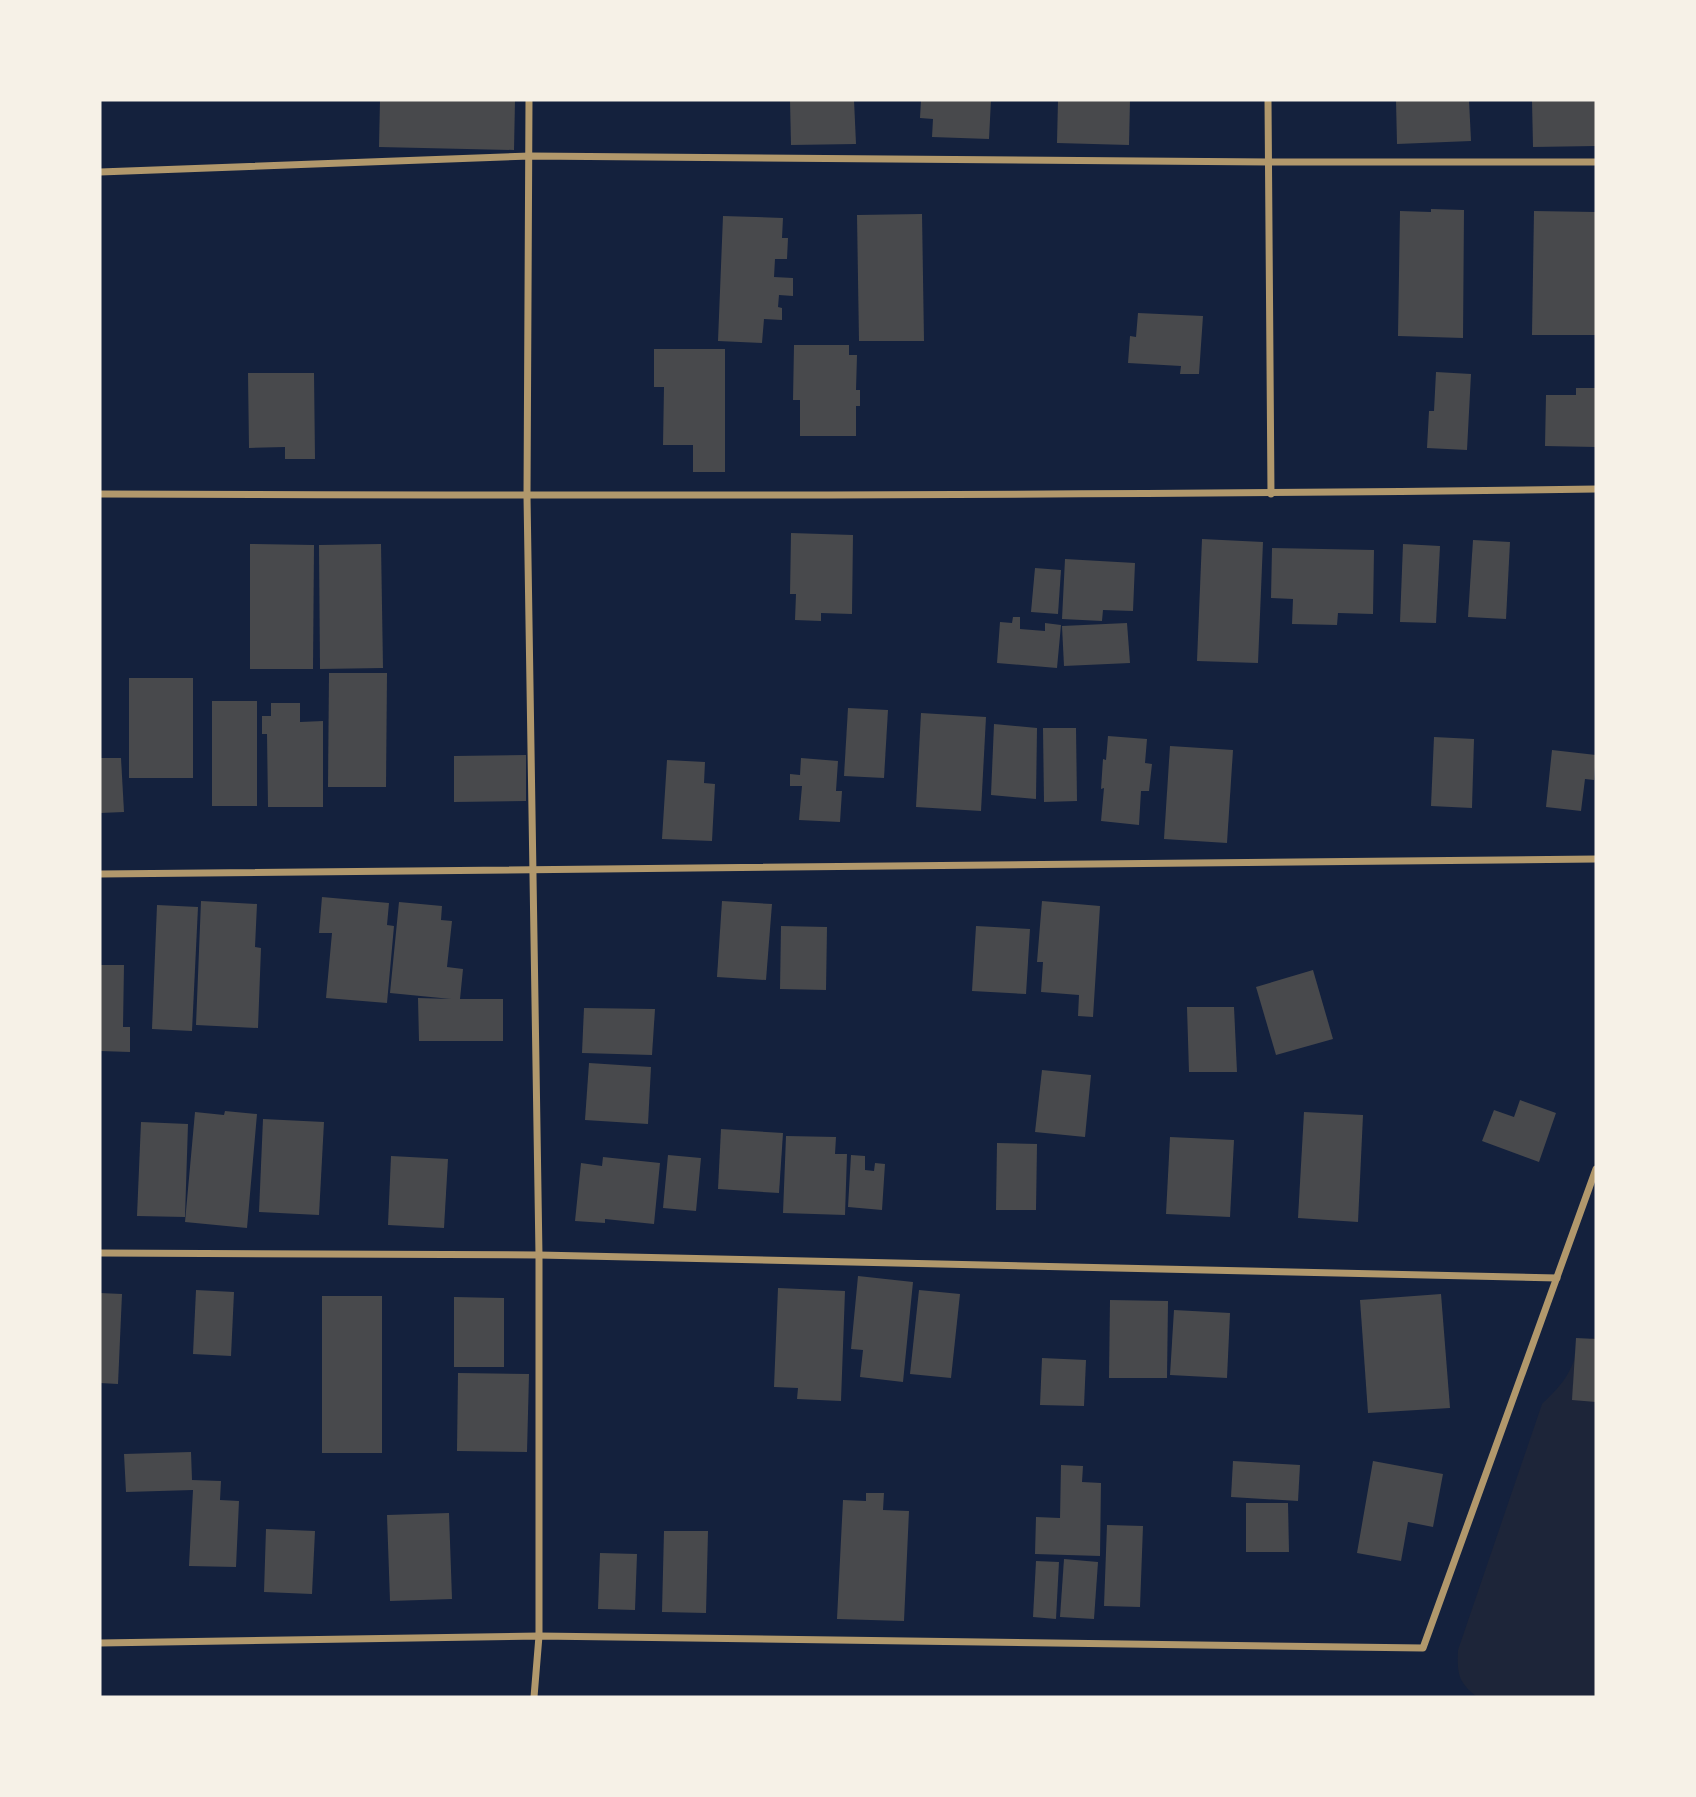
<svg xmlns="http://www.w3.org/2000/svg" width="1696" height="1797" font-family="'PT Sans',sans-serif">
	<rect width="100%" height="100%" fill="#14213d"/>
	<path fill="#1d2539" d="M 1596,1337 L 1596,1697 L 1477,1697 C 1458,1682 1457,1674 1458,1650 L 1542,1404 C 1565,1382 1571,1373 1580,1342 Z"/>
	<g fill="#48494c">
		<polygon points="380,100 515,100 514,150 379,147"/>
		<polygon points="790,100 854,100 856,144 791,145"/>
		<polygon points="921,100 991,100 989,139 932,137 933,119 920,118"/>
		<polygon points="1058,100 1130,100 1129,145 1057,143"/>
		<polygon points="1396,100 1469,100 1471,141 1397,144"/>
		<polygon points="1532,100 1596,100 1596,146 1533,147"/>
		<polygon points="1431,209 1464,210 1463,338 1398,336 1400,211 1431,212"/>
		<polygon points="1534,211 1596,212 1595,335 1532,335"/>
		<polygon points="922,214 924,341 859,341 857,215"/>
		<polygon points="723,216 783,218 782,238 788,238 787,259 775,259 774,277 793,278 793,296 779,295 778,307 782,308 782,320 764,319 762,343 718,341"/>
		<polygon points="1138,313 1203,316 1199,374 1180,374 1181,366 1128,363 1130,336 1136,337"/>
		<polygon points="794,345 849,345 849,355 857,355 856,390 860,390 860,406 856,406 856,436 800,436 800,400 793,400"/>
		<polygon points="654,349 725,349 725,472 693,472 693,445 663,445 664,387 654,387"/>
		<polygon points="1436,372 1471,374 1467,450 1427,448 1429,411 1434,411"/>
		<polygon points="248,373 314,373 315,459 285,459 285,447 249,448"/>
		<polygon points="1576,388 1596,388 1596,447 1545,446 1546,395 1576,395"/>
		<polygon points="791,533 853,535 852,614 821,613 821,621 795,620 796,594 790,594"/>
		<polygon points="1202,539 1263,542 1258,663 1197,661"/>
		<polygon points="1473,540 1510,542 1506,619 1468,617"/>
		<polygon points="250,544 314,545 313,669 250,669"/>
		<polygon points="381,544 383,668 320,669 319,545"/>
		<polygon points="1403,544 1440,546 1436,623 1400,622"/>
		<polygon points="1272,548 1374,550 1373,614 1338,613 1337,625 1292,624 1293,599 1271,598"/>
		<polygon points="1065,559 1135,563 1133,611 1103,610 1102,621 1062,619"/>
		<polygon points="1035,568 1061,570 1058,614 1031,612"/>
		<polygon points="1013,617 1020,617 1020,629 1045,631 1045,623 1061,625 1057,668 997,663 1000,622 1012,623"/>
		<polygon points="1127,623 1130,663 1064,666 1062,626"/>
		<polygon points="329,673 387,673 386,787 328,787"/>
		<rect x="129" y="678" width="64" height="100"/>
		<rect x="212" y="701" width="45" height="105"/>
		<polygon points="271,703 300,703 300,722 323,721 323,807 268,807 267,734 262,734 262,716 271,716"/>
		<polygon points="848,708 888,710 884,778 844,776"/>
		<polygon points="921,713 986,717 981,811 916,807"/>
		<polygon points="994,724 1037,728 1036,799 991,795"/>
		<polygon points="1043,728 1076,728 1077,801 1044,802"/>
		<polygon points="1108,736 1147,739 1145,763 1152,764 1149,791 1141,791 1139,825 1101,821 1104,788 1101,789 1103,759 1106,760"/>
		<polygon points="1434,737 1474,739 1472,808 1431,806"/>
		<polygon points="1170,746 1233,750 1227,843 1164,839"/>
		<polygon points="1552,750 1596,755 1594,780 1585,779 1581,811 1546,807"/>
		<polygon points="526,755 526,801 454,802 454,756"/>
		<polygon points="100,758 121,758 124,812 100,813"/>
		<polygon points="801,758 838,761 836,791 842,791 840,822 799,820 802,786 790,786 790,774 800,775"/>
		<polygon points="667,760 705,762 704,783 715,784 712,841 662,839"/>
		<polygon points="322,897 389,903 387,925 394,926 387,1003 326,998 332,933 319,933"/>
		<polygon points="201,901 257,904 255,947 261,948 258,1028 196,1025"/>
		<polygon points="722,901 772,904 766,980 717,977"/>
		<polygon points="1042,901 1100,906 1093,1017 1078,1016 1079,995 1041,992 1043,962 1037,962"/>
		<polygon points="399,902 442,906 441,920 452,921 447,967 463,969 460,999 503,999 503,1041 419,1041 418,998 451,999 390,993"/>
		<polygon points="157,905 198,907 192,1031 152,1029"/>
		<polygon points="781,926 827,927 826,990 780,989"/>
		<polygon points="976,926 1030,929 1026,994 972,991"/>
		<polygon points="100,965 124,965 123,1027 130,1027 130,1052 100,1051"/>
		<polygon points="1313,970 1333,1039 1276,1055 1256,987"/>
		<polygon points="1187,1007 1234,1007 1237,1072 1189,1072"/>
		<polygon points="584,1008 655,1009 652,1055 582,1053"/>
		<polygon points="589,1063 651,1067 648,1124 585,1120"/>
		<polygon points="1042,1070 1091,1075 1085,1137 1035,1132"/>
		<polygon points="1520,1100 1556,1113 1539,1162 1482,1141 1494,1110 1514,1117"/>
		<polygon points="225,1111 257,1114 247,1228 185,1222 195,1112 224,1115"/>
		<polygon points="1304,1112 1363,1115 1358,1222 1298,1218"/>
		<polygon points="263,1119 324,1122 319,1215 259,1212"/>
		<polygon points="141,1122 188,1124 185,1217 137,1216"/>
		<polygon points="721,1129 783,1133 779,1193 718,1189"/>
		<polygon points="786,1136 836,1137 835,1154 847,1154 845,1215 783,1213"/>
		<polygon points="1170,1137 1234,1140 1230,1217 1166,1214"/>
		<polygon points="997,1143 1037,1144 1036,1210 996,1210"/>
		<polygon points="668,1155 701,1158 696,1211 663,1208"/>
		<polygon points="851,1155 865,1156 865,1170 874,1171 875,1163 885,1164 882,1210 848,1207"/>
		<polygon points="391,1156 448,1159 444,1228 388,1225"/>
		<polygon points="603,1157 660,1163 654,1224 605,1219 605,1223 575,1221 581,1163 602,1166"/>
		<polygon points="858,1276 913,1282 903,1382 860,1377 863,1350 851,1349"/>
		<polygon points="778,1288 845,1291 841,1401 797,1399 798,1388 774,1387"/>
		<polygon points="196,1290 234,1292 231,1356 193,1354"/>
		<polygon points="919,1290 960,1294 951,1378 910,1374"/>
		<polygon points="100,1293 122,1294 118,1384 100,1383"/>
		<polygon points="1441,1294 1450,1408 1368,1413 1360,1300"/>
		<rect x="322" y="1296" width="60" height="157"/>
		<polygon points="454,1297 504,1298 504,1367 454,1367"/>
		<polygon points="1110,1300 1168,1301 1167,1378 1109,1378"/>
		<polygon points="1174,1310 1230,1313 1227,1378 1170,1375"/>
		<polygon points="1576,1338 1596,1339 1596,1402 1572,1400"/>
		<polygon points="1042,1358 1086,1360 1084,1406 1040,1405"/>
		<polygon points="458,1373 529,1374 527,1452 457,1451"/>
		<polygon points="191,1452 192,1480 221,1481 220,1500 239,1501 236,1567 189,1566 193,1490 126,1492 124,1454"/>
		<polygon points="1233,1461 1300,1465 1298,1501 1231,1497"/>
		<polygon points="1373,1461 1443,1474 1433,1527 1408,1522 1401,1561 1357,1553"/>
		<polygon points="1061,1465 1083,1466 1082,1482 1101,1483 1100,1556 1035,1554 1036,1517 1060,1518"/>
		<polygon points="866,1493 884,1493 883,1510 909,1511 904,1621 837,1619 843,1500 866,1501"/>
		<polygon points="1246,1503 1288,1503 1289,1552 1246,1552"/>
		<polygon points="449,1513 452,1599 390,1601 387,1515"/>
		<polygon points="1107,1525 1143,1526 1140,1607 1104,1606"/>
		<polygon points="266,1529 315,1531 312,1594 264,1592"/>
		<polygon points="664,1531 708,1531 706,1613 662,1612"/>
		<polygon points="600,1553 637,1554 635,1610 598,1609"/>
		<polygon points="1064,1559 1098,1562 1094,1619 1060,1617"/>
		<polygon points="1036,1561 1059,1562 1056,1619 1033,1617"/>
	</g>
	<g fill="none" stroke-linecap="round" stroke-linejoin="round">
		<g stroke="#b1986c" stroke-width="7">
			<polyline points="529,100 527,496 539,1255 539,1636 534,1697"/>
			<polyline points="1268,100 1271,494"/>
			<polyline points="100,172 530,156 1269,162 1596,162"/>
			<path d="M 100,494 C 599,496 1097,496 1596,489"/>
			<polyline points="100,874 1596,859"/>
			<polyline points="100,1253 539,1255 1557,1278"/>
			<polyline points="100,1643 539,1636 1423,1648 1596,1169"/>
		</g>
	</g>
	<rect width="1696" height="1797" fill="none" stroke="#f6f1e7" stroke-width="203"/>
</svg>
